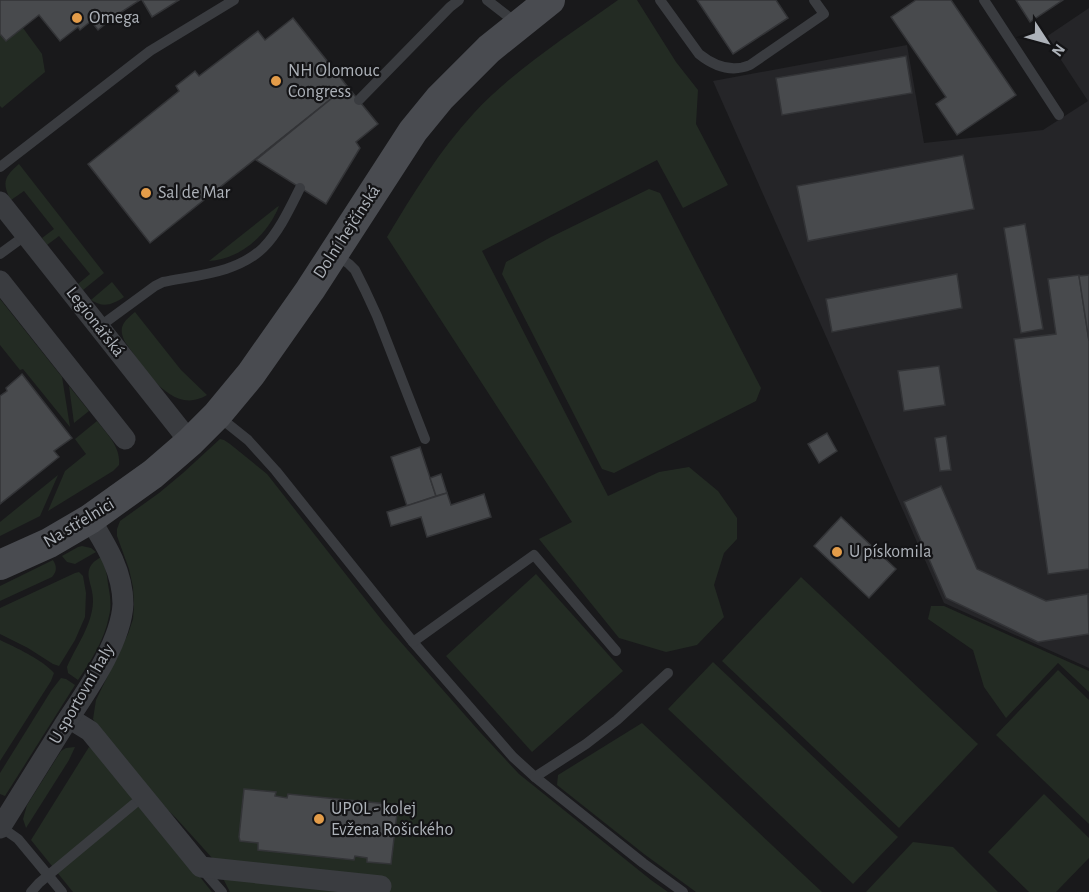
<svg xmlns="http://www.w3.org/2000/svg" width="1089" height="892" font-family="'Alegreya Sans',sans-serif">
	<rect width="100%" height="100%" fill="#19191b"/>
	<polygon fill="#252528" points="1089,8 1089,668 944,603 713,81 907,45 924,143 1043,130 1088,101 1046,37"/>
	<g fill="#232b23">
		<path d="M 618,0 L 637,0 L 676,62 L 698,90 L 696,124 L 728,185 L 683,208 L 657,160 L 482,251 L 608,496 L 659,472 L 689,467 L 718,491 L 737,518 L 737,539 L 724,553 L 714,585 L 724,617 L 697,645 L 666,652 L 619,638 L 539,539 L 572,522 L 387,237 C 413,194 439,151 474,113 C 515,69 569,35 618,0 Z"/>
		<polygon points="23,28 42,54 45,72 2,108 0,106 0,34 6,41"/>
		<path d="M 19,164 L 104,273 L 83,290 L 78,284 L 90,274 L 59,236 L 47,245 L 42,238 L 54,229 L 24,191 L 11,200 C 1,183 5,176 19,164 Z"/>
		<polygon points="649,189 660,193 761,388 756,401 614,473 602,469 502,274 506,262 551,237"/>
		<path d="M 279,206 C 268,234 241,259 209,261 L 277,207 Z"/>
		<path d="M 112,282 L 124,297 C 112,305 103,308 91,300 Z"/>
		<polygon points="0,299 62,377 70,427 23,369 20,370 0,345"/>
		<path d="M 135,312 L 181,370 L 207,395 C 171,417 143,366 125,342 C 118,327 123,322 135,312 Z"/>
		<polygon points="69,386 89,411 74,423"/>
		<path d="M 97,421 C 107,434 121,447 119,465 L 113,471 L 48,511 L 65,471 L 86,454 L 75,439 Z"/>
		<polygon points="220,439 224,440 230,444 267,474 384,623 479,731 519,774 651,880 668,892 230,892 213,859 176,818 159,802 99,729 93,719 96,700 128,634 133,619 134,605 133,587 129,569 117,536 117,529 120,521 159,493 183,473"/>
		<polygon points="58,475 40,516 0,536 0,522"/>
		<polygon points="82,546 91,548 96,552 75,564 67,562 62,556 78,547"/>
		<path d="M 101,557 C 105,565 107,574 108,584 C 110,595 112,606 109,616 C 105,639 91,661 78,680 L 68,673 L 67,667 C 76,646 92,626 93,602 C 94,582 78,570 101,557 Z"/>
		<path d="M 53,560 C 57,567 57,571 52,577 L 0,601 L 0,586 Z"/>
		<polygon points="79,572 83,576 86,593 85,617 75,640 59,666 53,664 28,648 0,634 0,608 75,573"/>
		<polygon points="536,574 623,671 532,752 446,656"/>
		<polygon points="801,577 978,744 899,828 722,661"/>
		<polygon points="931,606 944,606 1089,671 1089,692 1058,663 1006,718 984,687 973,650 928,619"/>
		<path d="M 0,640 C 15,647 43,660 54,673 L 51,681 L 0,761 Z"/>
		<polygon points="713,662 898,837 853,884 668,709"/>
		<polygon points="1058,670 1089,700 1089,824 996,735"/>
		<polygon points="61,678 66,679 75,685 5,796 0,794 0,773 51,691"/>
		<polygon points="642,723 822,892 696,892 644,854 557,785 558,775"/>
		<polygon points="75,747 69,760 26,828 23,819 27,805 61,751 66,748"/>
		<polygon points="89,747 101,754 112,767 212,892 73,892 31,840"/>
		<polygon points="1044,794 1089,838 1089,858 1056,892 1029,892 988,852"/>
		<polygon points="913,842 953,847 998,892 866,892"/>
	</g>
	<g fill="#484a4d" stroke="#333437" stroke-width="1.5">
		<polygon points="0,0 140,0 115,16 98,30 91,21 80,30 78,27 60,41 39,15 6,41 0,34"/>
		<polygon points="142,0 179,0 152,17"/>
		<polygon points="697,0 776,0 788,18 733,54"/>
		<polygon points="916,0 951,0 1016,95 957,135 936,104 946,97 891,17"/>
		<polygon points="1016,0 1063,0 1030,22"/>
		<polygon points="293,18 347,86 150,243 88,164 179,91 176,86 195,71 199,76 258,31 265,40"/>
		<polygon points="906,56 912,93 782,115 776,78"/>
		<polygon points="347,86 378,124 356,142 360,148 326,204 256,160"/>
		<polygon points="963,155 974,209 808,241 797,186"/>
		<polygon points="1025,224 1043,329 1021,333 1004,228"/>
		<polygon points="957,274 962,308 832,332 826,299"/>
		<polygon points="1079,275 1089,341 1089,569 1048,574 1014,339 1056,334 1048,279"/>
		<polygon points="1089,275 1089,341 1079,276"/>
		<polygon points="939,366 945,405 904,411 898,371"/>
		<polygon points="22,374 72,438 54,451 59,457 0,504 0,396 7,391 6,388"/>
		<polygon points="827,433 837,451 819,463 808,444"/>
		<polygon points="946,436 951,470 940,471 935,438"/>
		<polygon points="420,447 436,496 407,506 391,457"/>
		<polygon points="441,474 447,493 436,496 430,478"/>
		<polygon points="941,486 977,569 1046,601 1088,594 1089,634 1038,642 946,598 904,502"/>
		<polygon points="447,493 451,505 484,494 491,517 427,537 421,517 391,526 387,512"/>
		<polygon points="841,517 896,569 869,598 814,546"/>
		<polygon points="244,789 276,792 275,796 287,798 288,794 398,805 391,864 367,862 367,858 355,856 354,860 258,850 258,843 240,841 239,837"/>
	</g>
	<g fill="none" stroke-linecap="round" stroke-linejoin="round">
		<g stroke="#3a3c40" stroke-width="10">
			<polyline points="487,0 518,24"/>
			<path d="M 660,0 L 699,54 C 714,66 731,73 750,65 L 824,14 L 814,0"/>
			<polyline points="984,0 1059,115"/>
			<polyline points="359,100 450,7 459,0"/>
			<polyline points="0,167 150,51 234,0"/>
			<polyline points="0,254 26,235"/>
			<polyline points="336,255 349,264 355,270 365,290 377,316 425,439"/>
			<path d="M 99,327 L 155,286 L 163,282 C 197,275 237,273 263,248 C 279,232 290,208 300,188"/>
			<polyline points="218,416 248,440 276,471 413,642 513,757 535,777 643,863 683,892"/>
			<polyline points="413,642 534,555 616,651"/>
			<polyline points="535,777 586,744 617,720 668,673"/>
			<polyline points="1,827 18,839 62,892"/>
			<polyline points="201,868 222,892"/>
			<polyline points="31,892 39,883 134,804"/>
		</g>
		<g stroke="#3a3c40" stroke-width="21">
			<polyline points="0,202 190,442"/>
			<polyline points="0,281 125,439"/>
			<polyline points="69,718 90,731 201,867 381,886"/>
			<path d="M 0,828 C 21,794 42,761 63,727 C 85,693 121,644 123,604 C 123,572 106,545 90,519"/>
		</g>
		<polyline stroke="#494b50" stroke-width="30" points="0,565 49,543 90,519 153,474 190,442 217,415 251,374 310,290 413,131 440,98 489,49 550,0"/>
	</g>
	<g fill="#e39c49" stroke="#141416" stroke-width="2">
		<circle cx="77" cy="18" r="6"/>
		<circle cx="276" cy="81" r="6"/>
		<circle cx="146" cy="193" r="6"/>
		<circle cx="837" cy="552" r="6"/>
		<circle cx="319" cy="819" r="6"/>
	</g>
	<g text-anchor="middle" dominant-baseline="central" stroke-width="4.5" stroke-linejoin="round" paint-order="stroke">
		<g font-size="18" fill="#adb2b9" stroke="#141416" text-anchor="start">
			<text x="89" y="18">Omega</text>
			<text x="288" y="71">NH Olomouc<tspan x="288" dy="21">Congress</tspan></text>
			<text x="158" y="193">Sal de Mar</text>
			<text x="849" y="552">U pískomila</text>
			<text x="331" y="809">UPOL - kolej<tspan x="331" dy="21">Evžena Rošického</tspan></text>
		</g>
		<g font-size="18" fill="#adb2b9" stroke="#141416">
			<text transform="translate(347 232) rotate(-57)">Dolní hejčínská</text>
			<text transform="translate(95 322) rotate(52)">Legionářská</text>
			<text transform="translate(79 523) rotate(-31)">Na střelnici</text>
			<text transform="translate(82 694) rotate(-60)">U sportovní haly</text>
		</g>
	</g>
	<g transform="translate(1047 42) rotate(126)" stroke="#141416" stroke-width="4.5" paint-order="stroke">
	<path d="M0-4.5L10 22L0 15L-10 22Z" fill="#adb2b9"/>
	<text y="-9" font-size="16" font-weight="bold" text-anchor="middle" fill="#adb2b9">N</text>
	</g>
</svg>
